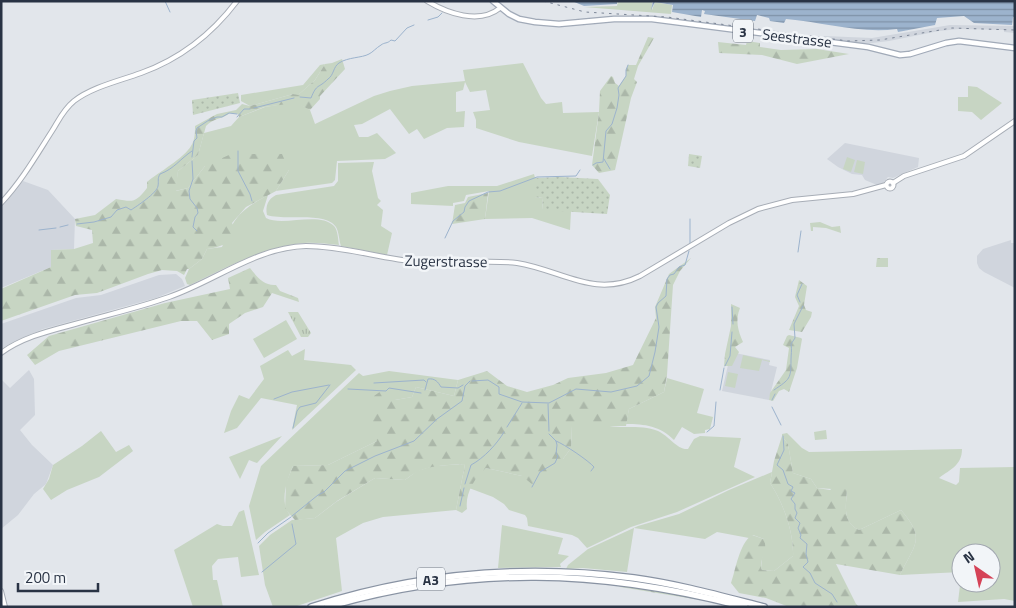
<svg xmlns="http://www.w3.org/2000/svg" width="1016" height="608" font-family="'Titillium Web',sans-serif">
	<defs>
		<pattern id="forest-firs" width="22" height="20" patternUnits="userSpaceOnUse" patternTransform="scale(1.25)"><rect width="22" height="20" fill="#c7d5c3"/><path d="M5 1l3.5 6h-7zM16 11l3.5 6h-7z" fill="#abb7a9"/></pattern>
		<pattern id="park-tufts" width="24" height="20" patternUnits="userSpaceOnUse" patternTransform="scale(1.25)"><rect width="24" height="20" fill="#c7d5c3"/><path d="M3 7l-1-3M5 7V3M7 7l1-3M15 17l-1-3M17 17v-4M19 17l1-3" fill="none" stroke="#abb7a9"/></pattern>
		<pattern id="garden-dots" width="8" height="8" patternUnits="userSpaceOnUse" patternTransform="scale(1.25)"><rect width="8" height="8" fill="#c7d5c3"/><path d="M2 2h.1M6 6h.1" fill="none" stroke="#abb7a9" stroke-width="1.8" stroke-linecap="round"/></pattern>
		<pattern id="water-rules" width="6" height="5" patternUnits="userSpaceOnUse" patternTransform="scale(1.25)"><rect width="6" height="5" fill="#9cb3cd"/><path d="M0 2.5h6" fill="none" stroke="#7f92a8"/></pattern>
	</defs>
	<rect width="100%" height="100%" fill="#e2e6eb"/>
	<g fill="#d0d5dd">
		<polygon points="950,25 1015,26 1015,33 1004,32 1004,30 959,29 939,31 889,41 872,43 854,44 823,40 824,36 872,38"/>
		<polygon points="845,143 919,158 918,167 893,178 888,177 883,183 877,185 865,180 862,175 852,174 838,167 827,159"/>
		<polygon points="23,181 48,190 75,219 74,249 51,250 51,267 1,288 1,205"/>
		<polygon points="1011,240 1011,243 1014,243 1015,245 1015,288 984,272 979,268 977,263 977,256 983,249"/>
		<polygon points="176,274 182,279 185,286 156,298 43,329 15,341 1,349 1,324 76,298 101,295 159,275"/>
		<polygon points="735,353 770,360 769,365 777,367 769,400 722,391 728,365"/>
		<polygon points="29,370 34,379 35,415 20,430 32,445 53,465 46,484 34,494 18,515 1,529 1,379 10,388"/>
	</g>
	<g fill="#c7d5c3">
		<polygon points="618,1 652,2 652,10 655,2 672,5 671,14 584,7 617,6"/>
		<polygon points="523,63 541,98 546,104 562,102 563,113 599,112 592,156 519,142 476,128 476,120 473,112 490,110 486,90 470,92 465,82 463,90 456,92 456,112 465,111 464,127 447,128 424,139 417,129 409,134 390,109 362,124 354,125 359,137 368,137 377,133 396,153 385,159 337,161 335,180 332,183 276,191 289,170 205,166 188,188 175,191 178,171 198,155 204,133 231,126 239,117 265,107 296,102 310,110 315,124 374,96 390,91 412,86 465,81 463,70"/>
		<polygon points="325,64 315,80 297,96 293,94 250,106 241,101 241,95 303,85 320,65"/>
		<polygon points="968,86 977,87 1002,103 981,120 972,112 958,111 958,97 968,97"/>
		<polygon points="847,157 855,160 851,172 843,169"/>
		<polygon points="857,160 865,162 863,174 854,172"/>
		<path d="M 374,162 L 372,171 L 378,198 L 381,201 L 377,205 L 383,210 L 381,226 L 392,233 L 387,255 L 341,246 C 339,240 339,232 336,227 C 326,211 285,221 267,215 C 265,206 268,199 276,195 L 334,186 L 338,181 L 338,163 Z"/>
		<polygon points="534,174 535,178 535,197 543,198 542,209 571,211 570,230 532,218 485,219 489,191 466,195 464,201 453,203 453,206 411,204 411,193 448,186 497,186"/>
		<path d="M 268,195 L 263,211 L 266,218 C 283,227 319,211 334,226 C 338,230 338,240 339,245 C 327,244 315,242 304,243 C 263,247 227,267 190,285 L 187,284 L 185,278 L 189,269 L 202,259 L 207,249 L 222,247 C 235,216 239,211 268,195 Z"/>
		<polygon points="820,222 832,227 840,226 841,233 826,228 813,227 813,231 811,231 810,223"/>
		<polygon points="286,320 297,339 264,358 253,339"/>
		<polygon points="305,349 304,360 351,365 356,370 292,430 297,405 261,398 237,428 224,433 231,411 239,395 249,399 264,379 260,366 288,350 292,356"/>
		<polygon points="743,355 770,361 770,362 762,360 759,371 740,368"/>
		<path d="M 389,371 L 458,380 L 454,396 L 416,387 L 412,397 L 395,400 L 377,441 L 328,465 L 293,466 C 287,480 279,502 290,515 L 265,532 L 256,540 L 249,506 L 261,466 L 359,373 L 363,376 Z"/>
		<polygon points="728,372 738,374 735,388 725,386"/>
		<path d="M 667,378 L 704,389 L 697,413 L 713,417 L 710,429 L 705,430 L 705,433 L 694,434 L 682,427 L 674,440 C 660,426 645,424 626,424 L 629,409 L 664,392 Z"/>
		<path d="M 600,423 C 616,431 639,423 658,431 C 669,436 677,450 688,449 L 694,439 L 700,436 L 741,438 L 734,467 L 755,477 L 677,512 L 631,527 L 587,548 L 578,538 L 572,535 L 528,526 L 527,518 L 525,515 L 509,510 L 504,504 L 493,497 L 469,488 L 474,476 L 486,468 L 522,476 L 563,459 L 571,448 L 572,426 Z"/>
		<polygon points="826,430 827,439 815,440 814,432"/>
		<polygon points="101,431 116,452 129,445 133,451 99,477 67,490 51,500 43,489 49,479 53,465 82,446"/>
		<path d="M 787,433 L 802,448 L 809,452 L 962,449 C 962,465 951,469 939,478 L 956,485 L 959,482 L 960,468 L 1015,467 L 1015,601 L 1004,599 L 958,602 L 961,577 L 961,583 L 991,583 L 991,553 L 961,553 L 961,572 L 900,575 C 914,544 927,540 901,510 L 859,530 C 842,522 846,506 847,490 L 817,488 L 811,479 L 793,473 L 788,444 L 782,436 L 782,434 Z"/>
		<polygon points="282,436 257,463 249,460 240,479 229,457"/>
		<polygon points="465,464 456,510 383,517 363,523 336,538 342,591 294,607 273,607 265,585 259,546 270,535 292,520 315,518 336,502 375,478 405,480 417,471 433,466"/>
		<path d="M 772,472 L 770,483 C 783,502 794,533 793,556 L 774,571 L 762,570 L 761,568 L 764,539 L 753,535 L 749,538 L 717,532 L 705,539 L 634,528 L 627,572 L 583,568 L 566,569 L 568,565 L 588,549 L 638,526 L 679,514 L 729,490 Z"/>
		<polygon points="244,510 259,575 241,577 238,557 218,559 212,566 213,580 217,580 223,607 193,607 174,550 217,524 223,526 232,526 239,512"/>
		<polygon points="502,525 563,538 558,554 569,556 560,564 561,567 498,568"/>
	</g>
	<g fill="url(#forest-firs)">
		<polygon points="648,37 654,38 638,66 634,79 637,82 631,98 615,170 599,173 592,165 599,112 600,91 611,76 613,77 615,83 619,86 626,76 626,70 628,65 636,65"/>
		<polygon points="747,41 760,43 760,47 781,50 817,49 849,54 797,64 762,55 719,53 718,42 746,45"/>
		<path d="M 342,59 L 345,69 L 320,96 L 320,99 L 310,110 L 296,103 L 264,107 L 239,117 L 238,114 L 230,113 C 223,119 213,118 206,126 L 198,155 L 178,171 L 176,191 L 188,188 L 205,166 L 231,154 L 282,154 L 289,170 L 276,191 L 246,207 L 232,223 L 236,231 C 230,244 221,247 207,249 L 202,259 L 189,269 L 187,269 L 184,275 L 177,271 L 162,270 L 148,274 L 97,293 L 75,295 L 1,321 L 1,289 L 51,267 L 51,250 L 74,249 L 93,243 L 92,230 L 76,226 L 75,219 L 95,215 L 116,199 C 134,202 135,203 147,188 L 147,182 C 159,172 184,158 191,146 C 195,140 195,133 195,126 L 217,114 L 236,110 L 242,104 L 250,106 L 293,94 L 298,95 L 315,80 L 325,64 L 332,63 Z"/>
		<polygon points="488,193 485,219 452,224 455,205 465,203 468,197"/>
		<path d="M 691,258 L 680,271 L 673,285 L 667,375 L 664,392 L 629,409 L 626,426 L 572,426 L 571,448 L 563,459 L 564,467 L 533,485 L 522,476 L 486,468 C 474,478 465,494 467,509 L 462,513 L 456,510 L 465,464 C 440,466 425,464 405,480 L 375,478 L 337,501 L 315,518 L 295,520 L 285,509 L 286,483 L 293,466 L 328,465 L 377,441 L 370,426 L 374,396 L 381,391 L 392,393 L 395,400 L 412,397 L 416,387 L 454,396 L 458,380 L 487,371 L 507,386 L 527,392 L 553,385 L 568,378 L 606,373 L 633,365 L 656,318 L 655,307 L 669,274 Z"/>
		<path d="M 250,268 C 257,277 264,286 276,285 L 280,291 L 298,298 L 299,302 L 272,293 L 263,307 L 245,313 L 229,324 L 229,334 L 212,340 L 197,321 L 181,321 L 59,351 L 35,365 L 27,355 L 49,336 L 165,303 L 230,289 L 228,278 Z"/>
		<polygon points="799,280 807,286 804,305 806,310 812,312 811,317 802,332 789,330 799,306 795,297"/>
		<path d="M 731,304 L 740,308 C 735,320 738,331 743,342 L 735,347 L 739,352 L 732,366 L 724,366 L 725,354 L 731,326 Z"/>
		<polygon points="789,335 801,338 802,339 797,368 789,392 784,389 779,391 773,401 769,400 770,393 786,370 789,348 783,345 787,336"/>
		<path d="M 782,436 L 788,444 L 793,473 L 811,479 L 817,488 L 830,490 L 836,485 L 847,490 C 846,505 842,522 859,530 L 901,510 C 927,540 914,544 900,575 L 836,564 L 856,604 L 859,607 L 789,607 L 766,598 L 739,593 L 731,583 C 736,569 739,544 752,535 L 764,539 C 768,553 761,554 761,568 L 762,570 L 774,571 L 793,556 C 794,533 783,502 770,483 L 774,461 Z"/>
		<polygon points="617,584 696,597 694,599 620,587"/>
	</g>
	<g fill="url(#park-tufts)">
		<polygon points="877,258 888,258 888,267 876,267"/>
		<polygon points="288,312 298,312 311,333 308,337 301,337"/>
	</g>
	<g fill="url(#garden-dots)">
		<polygon points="238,93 240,103 193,115 192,100"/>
		<polygon points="689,154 702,156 700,168 688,166"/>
		<polygon points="560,177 598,179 610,195 607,214 542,210 543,198 535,197 535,178"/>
	</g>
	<g fill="url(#water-rules)">
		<polygon points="572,1 617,1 617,4 584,6"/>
		<path d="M 653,1 L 1015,1 L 1015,17 L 1013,17 L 1012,25 L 974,23 L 964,16 L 937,18 L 935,25 L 898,32 L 897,29 C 860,34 823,22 786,19 L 784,23 L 770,21 L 769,18 L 757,15 L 755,21 L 704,14 L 705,11 L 702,10 L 701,17 L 672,12 L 673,5 L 655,2 L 651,10 Z"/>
	</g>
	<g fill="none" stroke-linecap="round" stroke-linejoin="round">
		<g stroke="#9cb3cd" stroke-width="1">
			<polyline points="165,1 170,12"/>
			<polyline points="444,2 444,1"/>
			<polyline points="428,20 438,17 442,13"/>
			<path d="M 300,97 L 311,98 C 317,83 318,89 328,79 C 334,75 333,67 339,63 C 348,57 362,58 369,54 C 373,52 376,48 381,45 C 385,42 387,44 391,40 L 395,41 L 407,28 L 414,25"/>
			<polyline points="254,108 294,98"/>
			<polyline points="237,117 244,109 250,109"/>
			<polyline points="238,151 238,171 250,194 252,201"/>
			<polyline points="192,157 194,141 197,138 196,131 197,128 209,120 217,117 222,117 229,113 237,114"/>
			<polyline points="604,159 610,169"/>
			<polyline points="192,161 193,179 189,191 190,199 197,208 198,213 195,217 193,227 197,231"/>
			<polyline points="593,165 596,163 603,162 606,131 612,124 617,108 619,95 618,88 626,76 626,70 628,65"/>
			<polyline points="690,219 690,243"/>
			<path d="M 77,224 L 94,222 L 111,217 L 117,210 L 126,207 L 131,210 C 137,206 157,193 158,186 C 159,181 157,179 160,174 C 174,169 180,159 192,151"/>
			<polyline points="60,227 68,225"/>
			<polyline points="39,230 56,228"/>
			<polyline points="445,238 453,221 464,212 465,207 469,201 488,192 500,191 537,177 576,176 580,170"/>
			<polyline points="798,252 801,231"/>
			<polyline points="800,302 797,295 802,284"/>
			<polyline points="732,307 733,324"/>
			<polyline points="725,366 730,356 732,332"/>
			<polyline points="472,381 488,380 499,387 499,394 522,402 549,403 576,389 611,392 637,386 649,376 655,352 659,327 656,307 658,303 666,296 667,279 670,275 674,274 679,267 685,265 689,251"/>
			<polyline points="374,383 424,380 426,382"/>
			<polyline points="348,389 386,391 389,388 421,393"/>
			<path d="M 425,390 L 428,379 C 435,378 438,382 441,387 L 458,388 L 463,385"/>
			<polyline points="720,390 724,368"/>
			<path d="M 774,390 C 790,379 791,379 791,360 C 791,354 792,351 791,344 L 795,338 L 794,324 L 803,306"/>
			<polyline points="274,399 292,392 329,385"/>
			<polyline points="772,400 775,394"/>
			<polyline points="548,404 549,431"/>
			<polyline points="772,407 781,425"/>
			<polyline points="507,427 522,403"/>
			<polyline points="293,428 297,411 300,407 316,403 330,385"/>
			<polyline points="707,432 714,426 716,402"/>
			<polyline points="783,436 784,450 777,465 783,470 788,484 793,487 791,491 795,493 791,499 795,504 795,509 797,513 795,518 800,523 798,528 801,535 800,538 807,544 806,554 808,562 803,567 810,573 815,583 832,594 837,602"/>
			<path d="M 556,441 C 564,444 589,461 594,467 L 591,471"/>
			<path d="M 465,484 L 471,465 C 484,458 497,444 504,432"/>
			<polyline points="532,487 540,472 555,463 558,456 556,454 557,445 556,441 549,434"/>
			<polyline points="460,506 464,488"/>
			<polyline points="292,516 318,495 324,492 345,471 375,456 414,441 437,419 462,401 465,386 470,381"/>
			<polyline points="258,543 268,533 291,517"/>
			<polyline points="262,572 296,544 292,524"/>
		</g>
		<defs>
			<g id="secondary">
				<path d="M 427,1 C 447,13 479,25 500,8"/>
				<circle cx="890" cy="185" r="3.5"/>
				<polyline points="893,183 904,176 964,156 1015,121"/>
				<path d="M 1,203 C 21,182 36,156 52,131 C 59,120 63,110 74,101 C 92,87 119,81 141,73 C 180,59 212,34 237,1"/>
				<path d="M 1,353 C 23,337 49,331 75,324 C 106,315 138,308 169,297 C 215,281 257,247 306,246 C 344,246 381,259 419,262 C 451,265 484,259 517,263 C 562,270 594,299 640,276 L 729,223 L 758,209 L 792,200 L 853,194 L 886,185"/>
				<polyline points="1,591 5,607"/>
			</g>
			<polyline id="primary" points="493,1 509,14 519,19 535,22 559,24 614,19 652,19 868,47 900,55 910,54 946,43 959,41 1015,48"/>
			<g id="highway">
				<path d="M 311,607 C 416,573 526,564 634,578 C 678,584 721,596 764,607"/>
				<path d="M 327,607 C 472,565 600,569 745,607"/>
			</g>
		</defs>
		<use href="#secondary" stroke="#a7adb6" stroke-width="6"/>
		<use href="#primary" stroke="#a1aab8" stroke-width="7"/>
		<use href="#highway" stroke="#8993a3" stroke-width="8"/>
		<use href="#secondary" stroke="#fff" stroke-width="4"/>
		<use href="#primary" stroke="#fff" stroke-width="4.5"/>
		<use href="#highway" stroke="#fff" stroke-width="5.5"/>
		<polyline stroke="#7b8596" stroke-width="1" stroke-dasharray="2.5 5" stroke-linecap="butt" points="543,1 585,12 667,17 848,41 880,40 952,28 1015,30"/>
	</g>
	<g text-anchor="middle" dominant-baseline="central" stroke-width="5" stroke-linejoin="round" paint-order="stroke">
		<g fill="#f2f5f8" stroke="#656d7a" stroke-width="1">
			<rect x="733" y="19.5" width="20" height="23" rx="4"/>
			<rect x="417" y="567.5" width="28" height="23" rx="4"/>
		</g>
		<g font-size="14" font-weight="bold" fill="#293344">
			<text x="743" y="31">3</text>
			<text x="431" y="579">A3</text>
		</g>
		<g font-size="15" fill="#293344" stroke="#f2f5f8">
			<text transform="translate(797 38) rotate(7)">Seestrasse</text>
			<text transform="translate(446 261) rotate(1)">Zugerstrasse</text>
		</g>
	</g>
	<rect width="1016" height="608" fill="none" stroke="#293344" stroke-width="5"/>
	<g transform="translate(976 568) rotate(326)"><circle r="24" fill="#f2f5f8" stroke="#a2a7b0"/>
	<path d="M0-4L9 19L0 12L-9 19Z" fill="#d54257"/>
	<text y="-8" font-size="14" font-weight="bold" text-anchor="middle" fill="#293344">N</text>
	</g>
	<path d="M18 583v8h80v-8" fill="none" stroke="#293344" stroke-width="2.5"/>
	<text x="25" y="583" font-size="15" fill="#293344" stroke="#f2f5f8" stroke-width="4" paint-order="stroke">200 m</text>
</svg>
